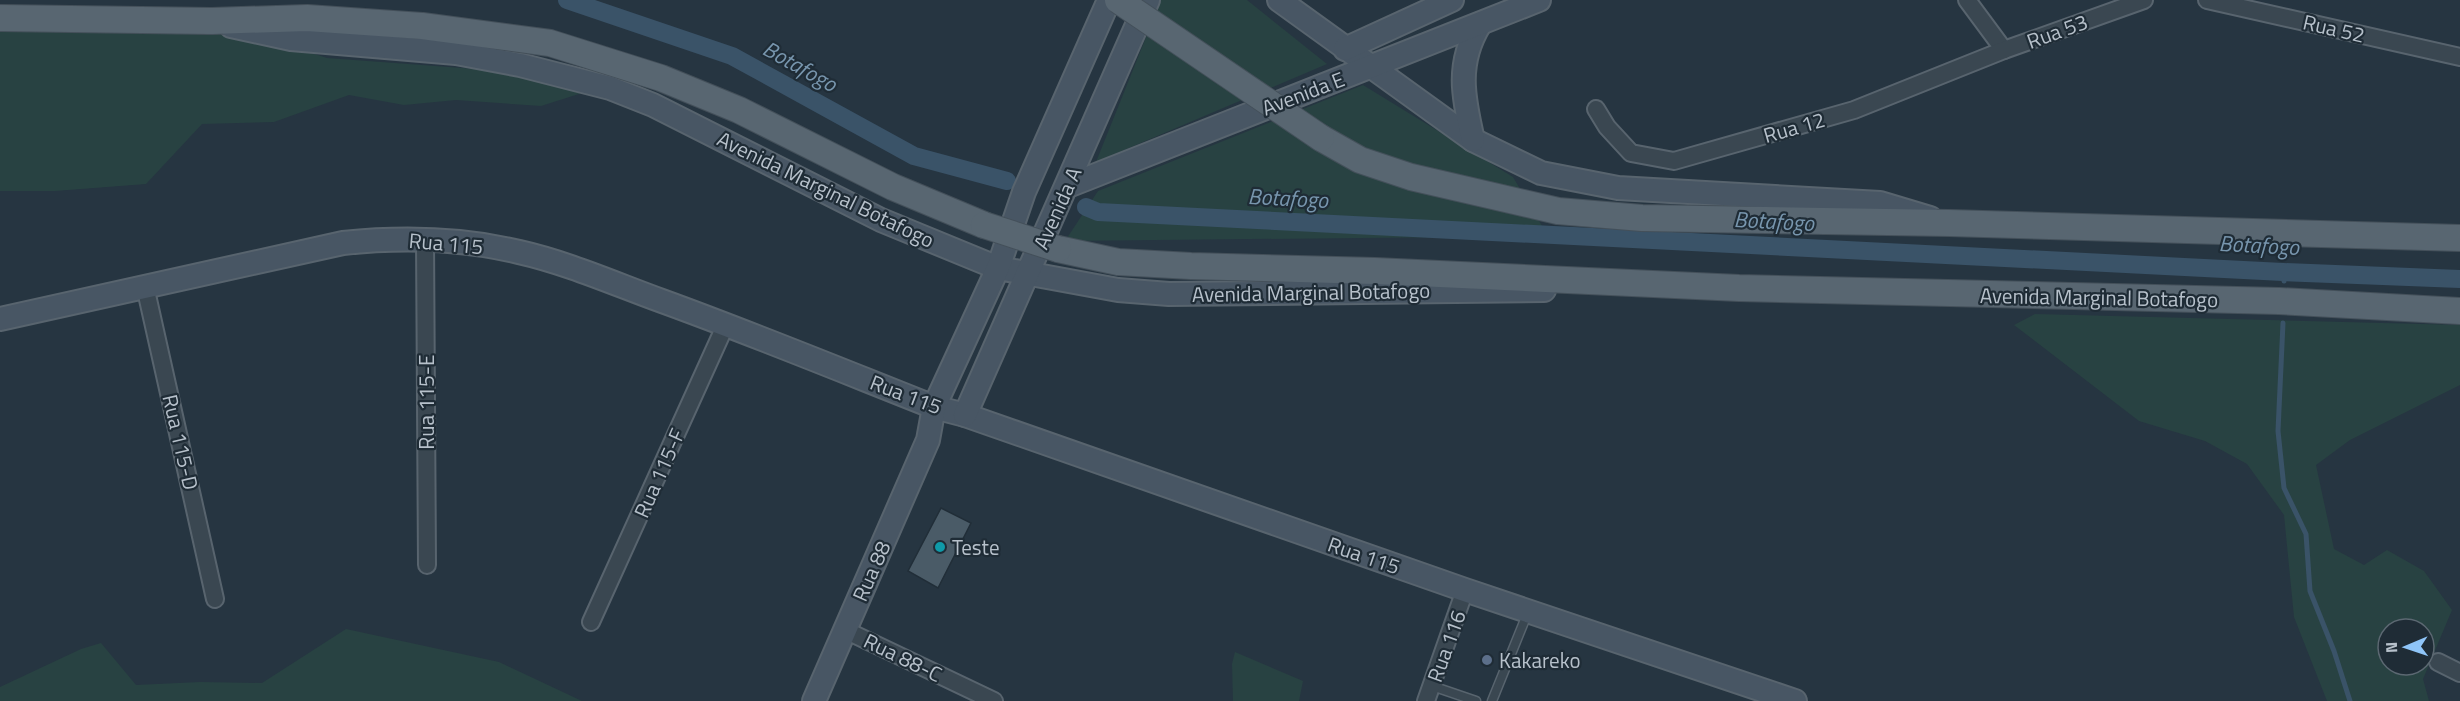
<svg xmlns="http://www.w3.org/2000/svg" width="2460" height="701" font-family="'Titillium Web',sans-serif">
	<rect width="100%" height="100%" fill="#263541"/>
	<g fill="#284242" fill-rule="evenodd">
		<polygon points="1161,0 1247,0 1327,64 1096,162"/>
		<polygon points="0,18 212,21 327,58 476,69 532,79 582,93 541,106 456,100 404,105 349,95 274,122 202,124 146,184 55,191 0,191"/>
		<polygon points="1363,85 1513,177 1548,236 1065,241 1098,191"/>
		<path d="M 2035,314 L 2460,325 L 2460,385 L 2350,440 L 2316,465 L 2334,549 L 2364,565 L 2387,550 L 2424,571 L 2452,610 L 2423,679 L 2429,701 L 2327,701 L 2294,617 L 2284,515 L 2247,464 L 2205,441 L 2139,421 L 2014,325 ZM 2388,629 L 2424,629 L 2424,665 L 2388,665 Z"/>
		<polygon points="346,629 499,662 582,701 0,701 0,687 81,649 101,643 136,685 200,682 262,683"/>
		<polygon points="1235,652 1303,681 1299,701 1233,701 1232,664"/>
	</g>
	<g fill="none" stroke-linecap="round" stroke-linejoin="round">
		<g stroke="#3a5368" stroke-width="5">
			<polyline points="2283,272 2284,281"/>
			<polyline points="2283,323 2278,431 2284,488 2306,534 2310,591 2334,651 2350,701"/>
		</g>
		<g stroke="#3a5368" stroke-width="18">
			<polyline points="567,0 732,56 914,156 1007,181"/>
			<polyline points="1086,207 1098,212 2283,272 2460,279"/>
		</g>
	</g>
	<polygon fill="#4a5b67" stroke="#212e38" stroke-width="1.5" points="941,508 971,523 938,588 908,571"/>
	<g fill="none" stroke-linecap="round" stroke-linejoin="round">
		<defs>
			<g id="lane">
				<polyline points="1432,686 1476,701"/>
				<polyline points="1492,701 1528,612"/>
			</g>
			<g id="street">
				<polyline points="1967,0 2004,50"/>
				<polyline points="2207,0 2460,57"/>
				<polyline points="1596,109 1607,127 1631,153 1674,161 1854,110 2004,50 2144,0"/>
				<polyline points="425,239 427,565"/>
				<polyline points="145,286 215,599"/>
				<polyline points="591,622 726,324"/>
				<polyline points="845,630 994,701"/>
				<polyline points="2438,662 2460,673"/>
				<polyline points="1426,701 1465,590"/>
			</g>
			<g id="secondary">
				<polyline points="1279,0 1473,140 1541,173 1618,188 1880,203 1930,218"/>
				<polyline points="231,26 291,39 456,53 520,65 610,88 653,105 881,220 998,268 1118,290 1169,294 1544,290"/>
				<polyline points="1345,49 1452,0"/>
				<path d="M 1473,140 C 1463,97 1456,63 1480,24"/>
				<polyline points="1068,186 1539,0"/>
				<path d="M 0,319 L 343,243 C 402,237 461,238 519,252 C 568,263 615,284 662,301 C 753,334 843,371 934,407 L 965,415 L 1465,590 L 1795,701"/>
				<polyline points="965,415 1148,0"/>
				<polyline points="814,701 928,440 934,407 998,268 1024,192 1109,0"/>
			</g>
			<g id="primary">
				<polyline points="0,18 212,21 307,18 422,26 550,43 661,78 739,110 893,187 984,225"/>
				<polyline points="1321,138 1360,160 1411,177 1558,211 1642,218 1949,223 2460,238"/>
				<polyline points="1058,249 1118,262 1191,266 1375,271 1739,288 2279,301 2460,311"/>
			</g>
		</defs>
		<use href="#lane" stroke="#58646e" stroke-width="11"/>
		<use href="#street" stroke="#58646e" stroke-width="20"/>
		<use href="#secondary" stroke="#58646e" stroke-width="26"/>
		<use href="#primary" stroke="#44505a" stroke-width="28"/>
		<use href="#lane" stroke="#3a4751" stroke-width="8"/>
		<use href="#street" stroke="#3a4751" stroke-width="16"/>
		<use href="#secondary" stroke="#485664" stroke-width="22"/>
		<use href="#primary" stroke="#586671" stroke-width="26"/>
		<defs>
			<g id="primary-bridge">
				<polyline points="1118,0 1321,138"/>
				<polyline points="984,225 1058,249"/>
			</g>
		</defs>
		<use href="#primary-bridge" stroke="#44505a" stroke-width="28" stroke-linecap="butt"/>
		<use href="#primary-bridge" stroke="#586671" stroke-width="26"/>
	</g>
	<circle fill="#0f9aa8" stroke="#1f2c36" stroke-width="2" cx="940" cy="547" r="6"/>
	<circle fill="#5c6f8a" stroke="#1f2c36" stroke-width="2" cx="1487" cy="660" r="6"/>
	<g text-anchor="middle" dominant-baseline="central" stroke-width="4.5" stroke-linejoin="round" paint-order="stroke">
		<g font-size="21" fill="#b7c1cb" stroke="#1f2c36">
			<text transform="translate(2334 28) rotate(13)">Rua 52</text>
			<text transform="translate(2057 31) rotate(-20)">Rua 53</text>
			<text transform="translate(1303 93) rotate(-21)">Avenida E</text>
			<text transform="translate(1794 127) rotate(-16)">Rua 12</text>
			<text transform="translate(826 189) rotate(26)">Avenida Marginal Botafogo</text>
			<text transform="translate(1057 208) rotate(-66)">Avenida A</text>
			<text transform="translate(446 243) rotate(5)">Rua 115</text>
			<text transform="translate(1311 292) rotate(-1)">Avenida Marginal Botafogo</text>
			<text transform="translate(2099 297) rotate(1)">Avenida Marginal Botafogo</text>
			<text transform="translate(906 394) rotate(21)">Rua 115</text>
			<text transform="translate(426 402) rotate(-90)">Rua 115-E</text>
			<text transform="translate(181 442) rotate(77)">Rua 115-D</text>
			<text transform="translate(659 473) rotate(-66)">Rua 115-F</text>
			<text transform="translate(1364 555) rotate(19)">Rua 115</text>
			<text transform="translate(871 571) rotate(-66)">Rua 88</text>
			<text transform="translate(1446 646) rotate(-70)">Rua 116</text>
			<text transform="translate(903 657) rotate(26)">Rua 88-C</text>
		</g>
		<g font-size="21" fill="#b7c1cb" stroke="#1f2c36" text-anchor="start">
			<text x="952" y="547">Teste</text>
			<text x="1499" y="660">Kakareko</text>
		</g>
		<g font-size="22" font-style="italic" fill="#7896ae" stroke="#1f2c36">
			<text transform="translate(800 66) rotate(29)">Botafogo</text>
			<text transform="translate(1288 198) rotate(3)">Botafogo</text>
			<text transform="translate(1774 221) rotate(3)">Botafogo</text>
			<text transform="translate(2259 245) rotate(3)">Botafogo</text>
		</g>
	</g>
	<g transform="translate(2406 647) rotate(268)"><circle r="28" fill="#1f2c36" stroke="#5c6872" stroke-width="1.5"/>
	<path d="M0-4.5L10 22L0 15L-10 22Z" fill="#8fc5f8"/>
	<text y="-9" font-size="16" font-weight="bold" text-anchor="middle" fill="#b7c1cb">N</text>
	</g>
</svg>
